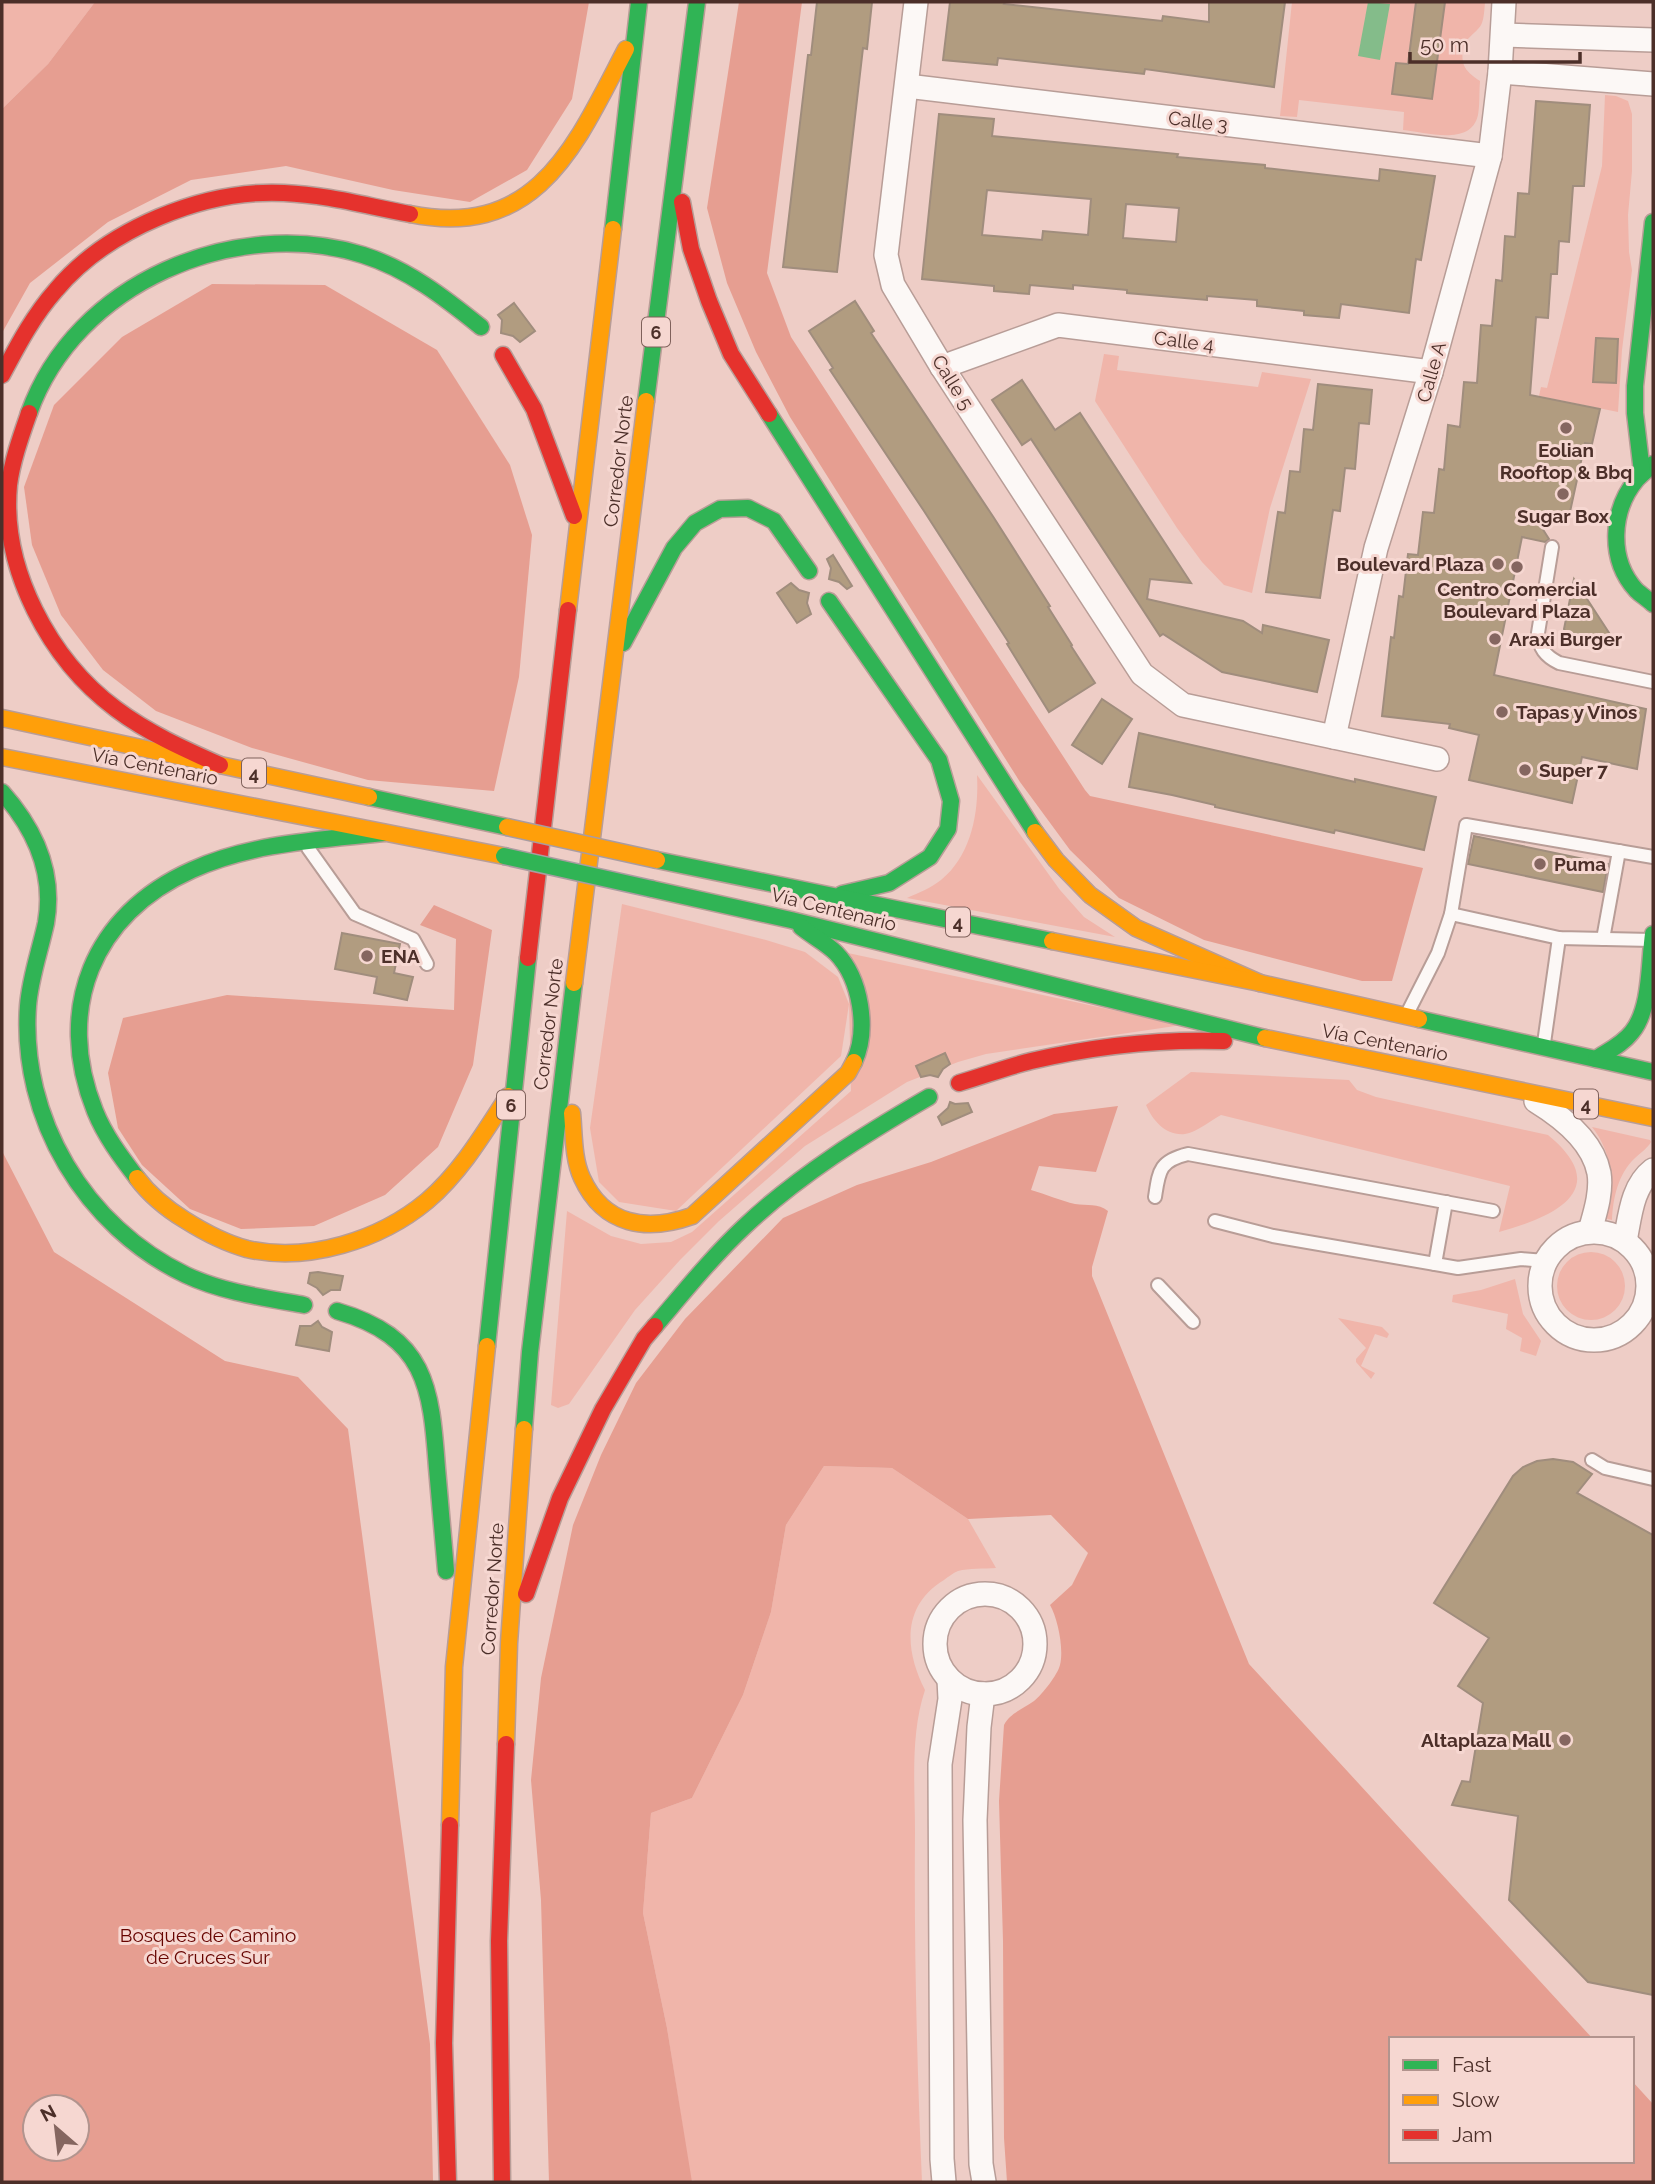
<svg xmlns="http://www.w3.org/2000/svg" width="1655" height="2184" font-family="Raleway,sans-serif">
	<rect width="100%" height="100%" fill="#eecdc6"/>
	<g fill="#f0b5aa">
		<polygon points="2,2 95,2 48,64 2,109"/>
		<path d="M 1292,2 L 1485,2 C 1483,30 1482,24 1464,43 C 1460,63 1463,70 1480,81 C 1479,92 1480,104 1478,115 C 1471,147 1425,132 1403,130 L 1404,112 L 1299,100 L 1297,117 L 1280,116 Z"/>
		<polygon points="1605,95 1616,96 1628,101 1632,114 1632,171 1628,215 1629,252 1632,270 1622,350 1618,412 1539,396 1541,387 1547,388 1602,166"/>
		<polygon points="1104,354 1119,356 1117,370 1258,387 1262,372 1311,379 1270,508 1252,593 1224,585 1202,562 1177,528 1095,401"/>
		<path d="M 977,775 L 1060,890 L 1084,917 L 1115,937 L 907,898 C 918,893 931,888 941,880 C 972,855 979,811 977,775 Z"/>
		<polygon points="622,904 766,940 805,952 838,977 849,1004 841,1056 676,1211 619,1202 599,1182 590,1128"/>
		<polygon points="848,953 1182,1025 986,1054 958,1062 907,1082 805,1146 719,1221 680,1260 635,1310 569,1404 558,1408 551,1405 567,1211 611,1236 641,1244 671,1242 692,1232 851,1091"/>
		<path d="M 1191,1072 L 1349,1080 L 1357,1090 L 1376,1097 L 1548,1135 C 1615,1190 1553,1217 1499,1232 L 1510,1186 L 1221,1115 C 1211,1120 1196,1133 1185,1134 C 1166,1136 1153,1121 1146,1105 Z"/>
		<path d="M 1592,1127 L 1650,1140 L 1651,1142 C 1647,1149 1641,1152 1635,1158 C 1618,1174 1613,1198 1612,1220 L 1604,1218 C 1617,1190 1612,1151 1592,1127 Z"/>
		<circle cx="1591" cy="1286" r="34"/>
		<polygon points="1515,1279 1523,1314 1541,1341 1536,1356 1520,1351 1522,1338 1506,1329 1508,1314 1452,1302 1453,1295 1481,1290"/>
		<polygon points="1338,1318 1382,1327 1389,1334 1387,1338 1375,1334 1361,1366 1375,1373 1371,1379 1356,1362 1356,1359 1366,1348"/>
		<path d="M 824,1466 L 892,1468 L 968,1519 L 996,1568 C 984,1569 969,1568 958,1571 C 953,1573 948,1577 944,1580 C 901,1606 905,1651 925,1690 C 910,1735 915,1785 915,1832 C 914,1949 917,2066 922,2182 L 700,2182 L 691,2180 L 667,2028 L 643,1913 L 651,1813 L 692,1798 L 743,1695 L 771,1612 L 786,1525 Z"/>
	</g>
	<g fill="#e69e91" fill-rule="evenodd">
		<polygon points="95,2 589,2 572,99 527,170 470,202 393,190 286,166 191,180 108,222 30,283 2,333 2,109 48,64"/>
		<polygon points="739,2 802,2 767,273 791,337 1085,790 1090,796 1423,868 1392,981 1362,981 1204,940 1119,898 1070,850 1020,782 790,417 756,352 727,283 707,208"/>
		<polygon points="212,284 325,285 437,350 510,465 532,535 519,677 494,791 368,780 252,748 156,711 103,670 61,615 32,545 24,487 54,405 122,337"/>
		<polygon points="434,905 492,930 473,1065 438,1147 385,1195 314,1226 241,1229 190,1209 142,1165 118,1128 108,1073 123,1018 227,995 454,1010 456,939 420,925"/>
		<path d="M 1118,1106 L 1096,1172 L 1039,1166 L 1031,1190 C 1046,1194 1061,1201 1075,1204 C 1087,1206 1098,1203 1108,1211 L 1092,1267 L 1092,1276 L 1249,1664 L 1593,2039 L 1391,2039 L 1391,2161 L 1632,2161 L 1632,2081 L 1653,2104 L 1653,2182 L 1007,2182 L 1004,2138 L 1003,1941 L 999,1801 L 1004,1725 C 1010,1713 1023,1709 1034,1701 C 1042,1695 1058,1674 1060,1665 C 1064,1649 1058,1619 1050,1605 L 1072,1585 L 1088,1553 L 1051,1515 L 968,1519 L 892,1468 L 824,1466 L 786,1525 L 771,1612 L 743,1695 L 692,1798 L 651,1813 L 643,1913 L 667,2028 L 692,2182 L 549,2182 L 541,1900 L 531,1780 L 541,1678 L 573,1525 L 601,1455 L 636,1383 L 685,1319 L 783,1218 L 857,1185 L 931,1162 L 1054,1114 Z"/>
		<path d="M 2,1151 L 54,1252 L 225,1361 L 298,1377 L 348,1429 L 430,2044 L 433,2182 L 2,2182 ZM 35,2107 L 77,2107 L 77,2149 L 35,2149 Z"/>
	</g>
	<polygon fill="#84bc8a" points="1368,2 1390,4 1380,60 1358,56"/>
	<g fill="#b19c80" stroke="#a08d7d" stroke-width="2" fill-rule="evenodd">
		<polygon points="817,2 872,2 867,49 863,48 837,272 783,267 808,55 811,55"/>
		<polygon points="950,2 1005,2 1004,4 1162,21 1163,16 1209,22 1209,2 1285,2 1274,87 1145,69 1144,74 998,58 997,65 943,60"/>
		<polygon points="1416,2 1445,2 1432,99 1392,94 1396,63 1408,64"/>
		<polygon points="1536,101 1590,105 1584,186 1573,186 1569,242 1559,241 1557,274 1551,274 1548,318 1536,317 1530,395 1600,409 1592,444 1585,443 1568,521 1533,514 1549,539 1545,542 1522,537 1494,675 1646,709 1637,769 1582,757 1572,803 1469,780 1479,735 1449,728 1450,724 1382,716 1391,637 1394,638 1399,596 1403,597 1408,554 1418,555 1423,512 1434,513 1439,469 1444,470 1448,425 1460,427 1464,382 1477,383 1481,325 1492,326 1496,280 1502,281 1505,236 1515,237 1518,193 1529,194"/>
		<path d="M 939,114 L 994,119 L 992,136 L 1178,154 L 1177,157 L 1265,165 L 1265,168 L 1379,181 L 1380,169 L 1435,176 L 1421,260 L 1416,259 L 1409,313 L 1341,304 L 1339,318 L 1304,315 L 1304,311 L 1257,306 L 1257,300 L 1207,296 L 1207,300 L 1127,293 L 1127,290 L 1073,285 L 1073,289 L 1030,285 L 1029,294 L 994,291 L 994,286 L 922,279 ZM 987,190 L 1091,199 L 1088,235 L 1043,231 L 1042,240 L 982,235 ZM 1126,204 L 1179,208 L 1176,242 L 1123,238 Z"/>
		<polygon points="855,301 874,331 871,333 994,518 1050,606 1048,607 1072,645 1071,646 1095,683 1049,712 1007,644 1009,643 924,511 830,370 833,368 809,331"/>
		<polygon points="514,303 535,331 520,342 513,336 501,333 502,320 498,315"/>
		<polygon points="1596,338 1618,339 1616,383 1593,382"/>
		<polygon points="1022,380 1055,430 1080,413 1191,583 1150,579 1147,599 1243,621 1262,633 1263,625 1329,640 1317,692 1222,672 1163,634 1160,636 1031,439 1022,445 992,400"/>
		<polygon points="1318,384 1372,390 1369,424 1359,423 1355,469 1345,468 1340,511 1333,510 1320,598 1266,592 1278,512 1285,513 1290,471 1300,472 1304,429 1313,430"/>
		<polygon points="833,555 852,586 847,589 839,582 829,579 831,568 827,559"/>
		<polygon points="1574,579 1615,642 1568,636 1564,629"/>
		<polygon points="791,583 799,590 809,593 807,603 811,614 797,623 777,593"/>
		<polygon points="1102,699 1132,719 1102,764 1072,745"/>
		<polygon points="1139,733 1355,782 1355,779 1436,797 1424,850 1335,830 1334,833 1215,807 1215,805 1172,795 1129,787"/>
		<polygon points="1474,836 1608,864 1603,892 1468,864"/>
		<polygon points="342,933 400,944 394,973 413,977 407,1000 374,993 377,977 335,969"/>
		<polygon points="945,1053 950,1064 943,1069 938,1077 930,1075 921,1077 916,1066"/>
		<polygon points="950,1102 955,1104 968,1103 972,1112 942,1125 938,1117 948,1108"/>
		<polygon points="318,1272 343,1276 340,1290 331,1290 323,1295 317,1288 308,1283 310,1273"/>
		<polygon points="318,1321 322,1327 332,1332 329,1351 296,1345 300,1326 311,1326"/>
		<polygon points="1553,1459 1573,1462 1592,1474 1577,1493 1653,1535 1653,1995 1588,1982 1509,1900 1518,1816 1452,1805 1462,1781 1470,1782 1483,1703 1458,1686 1489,1638 1434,1603 1513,1476 1523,1467 1537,1461"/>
	</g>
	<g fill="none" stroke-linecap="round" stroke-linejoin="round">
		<defs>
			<g id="lane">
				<path d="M 1552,547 L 1538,633 C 1539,648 1545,656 1559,663 L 1653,682"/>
				<polyline points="308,848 355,914 413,939 427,964"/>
				<polyline points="1451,914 1466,825 1653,857"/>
				<polyline points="1603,939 1619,851"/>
				<polyline points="1408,1012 1438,953 1451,914 1559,938 1652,940"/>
				<polyline points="1544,1043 1559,938"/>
				<path d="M 1155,1197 C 1159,1171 1159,1161 1188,1154 L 1493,1211"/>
				<polyline points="1215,1221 1273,1236 1458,1268 1521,1259 1545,1261"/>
				<polyline points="1435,1264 1446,1202"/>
				<polyline points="1158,1285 1193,1322"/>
				<polyline points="1592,1460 1605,1468 1653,1479"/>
			</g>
			<g id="street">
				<polyline points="916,2 886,255 893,285 942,367 1142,674 1183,705 1437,759"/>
				<polyline points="1503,35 1653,40"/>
				<polyline points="1500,72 1653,84"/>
				<polyline points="907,86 1490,156"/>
				<polyline points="942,367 1058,325 1431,372"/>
				<polyline points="1334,737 1376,548 1431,372 1490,156 1500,72 1504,2"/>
				<path d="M 1536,1101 C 1562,1117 1593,1141 1599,1173 C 1602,1192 1595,1213 1590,1231"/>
				<circle cx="1594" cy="1286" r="54"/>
				<path d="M 1625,1241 C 1630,1216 1632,1186 1653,1170"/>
				<circle cx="985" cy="1644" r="50"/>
				<polyline points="983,1694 979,1727 975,1820 981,2164 984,2182"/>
				<polyline points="944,2182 942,2159 940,1764 950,1699 949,1679"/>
			</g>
			<g id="fast">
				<polyline points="613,229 639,2"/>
				<polyline points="646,401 697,2"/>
				<path d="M 29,413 C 75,283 235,215 363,255 C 408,269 445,298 481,327"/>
				<polyline points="769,414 1035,832"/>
				<path d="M 1653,464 C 1648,469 1642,474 1637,479 C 1611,510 1608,559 1636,590 C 1641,595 1648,599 1653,604"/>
				<polyline points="1642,472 1635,413 1635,386 1653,222"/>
				<polyline points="829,601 939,760 951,801 948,829 930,857 889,883 842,894"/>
				<polyline points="623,643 674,548 695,523 720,509 748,508 774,521 809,571"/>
				<path d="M 2,792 C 35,829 55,872 46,923 C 40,951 30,978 28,1006 C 20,1118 85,1227 186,1275 C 222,1292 265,1298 304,1305"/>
				<polyline points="369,797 507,827"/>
				<polyline points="657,860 1052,941"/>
				<polyline points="652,889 791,920 1265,1038"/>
				<path d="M 801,927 C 812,936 826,943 836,953 C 861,979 869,1030 854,1062"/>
				<polyline points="1419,1019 1653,1072"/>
				<path d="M 1596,1059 C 1608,1051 1623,1044 1632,1032 C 1651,1009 1649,963 1653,934"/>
				<path d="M 137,1178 C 121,1157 105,1136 95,1111 C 54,1009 93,914 192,870 C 251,843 320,840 384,833"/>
				<path d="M 337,1311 C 426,1337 431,1386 437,1468 C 440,1503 443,1537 446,1571"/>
				<path d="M 655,1326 C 684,1292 712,1257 745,1226 C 799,1175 865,1134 929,1097"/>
				<polyline points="487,1346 528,958"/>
				<polyline points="524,1429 530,1352 574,983"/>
			</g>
			<g id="slow">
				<path d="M 410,214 C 538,240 576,144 626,49"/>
				<polyline points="568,610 613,229"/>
				<polyline points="2,718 369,797"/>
				<polyline points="2,757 504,856"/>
				<polyline points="1035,832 1056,860 1090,895 1136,928 1260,983"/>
				<polyline points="1052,941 1260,983 1419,1019"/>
				<polyline points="574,983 646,401"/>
				<polyline points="1265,1038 1653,1118"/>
				<path d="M 572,1113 C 574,1133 573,1159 582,1178 C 604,1226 647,1232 692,1216 L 848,1073 L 854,1062"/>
				<path d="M 137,1178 C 149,1194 167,1209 185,1220 C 204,1232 225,1243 247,1249 C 308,1263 380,1240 427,1201 C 461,1172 484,1133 508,1096"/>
				<polyline points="506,1744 509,1643 524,1429"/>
				<polyline points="450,1825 454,1667 487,1346"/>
			</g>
			<g id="jam">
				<polyline points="682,202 691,249 709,301 731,354 769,414"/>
				<polyline points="503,355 534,409 574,516"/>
				<path d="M 2,375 C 18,345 33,316 56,290 C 107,229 204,189 284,193 C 329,195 366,206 410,214"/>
				<path d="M 29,413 C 21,436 12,461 9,485 C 1,569 50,660 116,709 C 148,733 184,749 220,765"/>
				<polyline points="528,958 568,610"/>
				<path d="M 959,1083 C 983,1076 1007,1067 1031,1061 C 1094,1046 1160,1039 1224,1041"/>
				<polyline points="526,1594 560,1498 603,1409 644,1339 655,1326"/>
				<polyline points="448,2182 444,2043 450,1825"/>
				<polyline points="502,2182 499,1941 506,1744"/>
			</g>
		</defs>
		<use href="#lane" stroke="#b89d97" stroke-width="16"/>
		<use href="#street" stroke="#b89d97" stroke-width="26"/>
		<use href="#fast" stroke="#b89d97" stroke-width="19"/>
		<use href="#slow" stroke="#b89d97" stroke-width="19"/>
		<use href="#jam" stroke="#b89d97" stroke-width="19"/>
		<use href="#lane" stroke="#fcf8f6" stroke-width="12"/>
		<use href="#street" stroke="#fcf8f6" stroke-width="23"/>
		<use href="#fast" stroke="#30b455" stroke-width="16"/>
		<use href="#slow" stroke="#ff9f0a" stroke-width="16"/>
		<use href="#jam" stroke="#e5322d" stroke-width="16"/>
		<defs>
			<polyline id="fast-bridge" points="504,856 652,889"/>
			<polyline id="slow-bridge" points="507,827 657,860"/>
		</defs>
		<use href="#fast-bridge" stroke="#aa9ca0" stroke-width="19" stroke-linecap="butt"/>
		<use href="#slow-bridge" stroke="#aa9ca0" stroke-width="19" stroke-linecap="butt"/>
		<use href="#fast-bridge" stroke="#30b455" stroke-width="16"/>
		<use href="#slow-bridge" stroke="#ff9f0a" stroke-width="16"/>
	</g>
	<g fill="#856660" stroke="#f6d7d1" stroke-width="2.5">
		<circle cx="1566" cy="428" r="7"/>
		<circle cx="1563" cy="494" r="7"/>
		<circle cx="1498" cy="564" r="7"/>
		<circle cx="1517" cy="567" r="7"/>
		<circle cx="1495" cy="639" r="7"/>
		<circle cx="1502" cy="712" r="7"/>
		<circle cx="1525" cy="770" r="7"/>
		<circle cx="1540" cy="864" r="7"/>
		<circle cx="367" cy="956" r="7"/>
		<circle cx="1565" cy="1740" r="7"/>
	</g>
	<g text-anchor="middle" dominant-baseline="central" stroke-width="6" stroke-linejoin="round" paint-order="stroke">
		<g fill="#f6d7d1" stroke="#7f615b" stroke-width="2">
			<rect x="642" y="317.5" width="28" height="29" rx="5"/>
			<rect x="242" y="758.5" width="24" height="29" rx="5"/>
			<rect x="946" y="907.5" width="24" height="29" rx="5"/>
			<rect x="1574" y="1089.5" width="24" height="29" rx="5"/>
			<rect x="497" y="1090.5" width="28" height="29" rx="5"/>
		</g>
		<g font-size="18" font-weight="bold" fill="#4c2f29">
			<text x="656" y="332">6</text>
			<text x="254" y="773">4</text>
			<text x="958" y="922">4</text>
			<text x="1586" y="1104">4</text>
			<text x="511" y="1105">6</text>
		</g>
		<g font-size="19" fill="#4c2f29" stroke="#f6d7d1">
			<text transform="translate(1198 121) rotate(7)">Calle 3</text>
			<text transform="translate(1184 341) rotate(7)">Calle 4</text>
			<text transform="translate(1431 372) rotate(-74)">Calle A</text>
			<text transform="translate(953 382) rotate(58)">Calle 5</text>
			<text transform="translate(618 461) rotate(-83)">Corredor Norte</text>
			<text transform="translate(155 766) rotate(11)">Vía Centenario</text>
			<text transform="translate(834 909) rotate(14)">Vía Centenario</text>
			<text transform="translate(548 1024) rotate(-83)">Corredor Norte</text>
			<text transform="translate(1385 1042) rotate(11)">Vía Centenario</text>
			<text transform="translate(492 1589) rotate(-86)">Corredor Norte</text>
		</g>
		<g font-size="19" font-weight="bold" fill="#4c2f29" stroke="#f6d7d1" text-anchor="start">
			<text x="1566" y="450" text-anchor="middle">Eolian<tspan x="1566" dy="22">Rooftop &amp; Bbq</tspan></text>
			<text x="1563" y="516" text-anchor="middle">Sugar Box</text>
			<text x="1484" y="564" text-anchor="end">Boulevard Plaza</text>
			<text x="1517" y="589" text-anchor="middle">Centro Comercial<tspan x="1517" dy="22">Boulevard Plaza</tspan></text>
			<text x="1509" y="639">Araxi Burger</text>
			<text x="1516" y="712">Tapas y Vinos</text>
			<text x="1539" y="770">Super 7</text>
			<text x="1554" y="864">Puma</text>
			<text x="381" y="956">ENA</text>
			<text x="1551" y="1740" text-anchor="end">Altaplaza Mall</text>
		</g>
		<g font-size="19" fill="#670400" stroke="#f6d7d1">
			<text x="208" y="1935">Bosques de Camino<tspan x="208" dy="22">de Cruces Sur</tspan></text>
		</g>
	</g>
	<rect width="1655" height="2184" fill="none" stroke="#4c2f29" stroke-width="7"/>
	<rect x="1389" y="2037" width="245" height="126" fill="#f6d7d1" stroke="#b2948e" stroke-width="2"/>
	<rect x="1403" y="2060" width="35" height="10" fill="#30b455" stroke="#b2948e" stroke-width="2"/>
	<text x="1452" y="2072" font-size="21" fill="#4c2f29">Fast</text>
	<rect x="1403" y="2095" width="35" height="10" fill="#ff9f0a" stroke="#b2948e" stroke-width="2"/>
	<text x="1452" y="2107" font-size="21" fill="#4c2f29">Slow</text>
	<rect x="1403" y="2130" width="35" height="10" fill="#e5322d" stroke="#b2948e" stroke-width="2"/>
	<text x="1452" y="2142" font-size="21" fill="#4c2f29">Jam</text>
	<g transform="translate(56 2128) rotate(332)"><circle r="33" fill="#f6d7d1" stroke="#b2948e" stroke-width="2"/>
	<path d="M0-5L12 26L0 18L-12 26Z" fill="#856660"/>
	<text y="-10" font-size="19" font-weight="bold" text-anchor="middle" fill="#4c2f29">N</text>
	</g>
	<path d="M1410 52v10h170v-10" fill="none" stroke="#4c2f29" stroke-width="3.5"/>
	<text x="1420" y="52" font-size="21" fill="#4c2f29" stroke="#f6d7d1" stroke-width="5" paint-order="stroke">50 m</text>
</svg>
